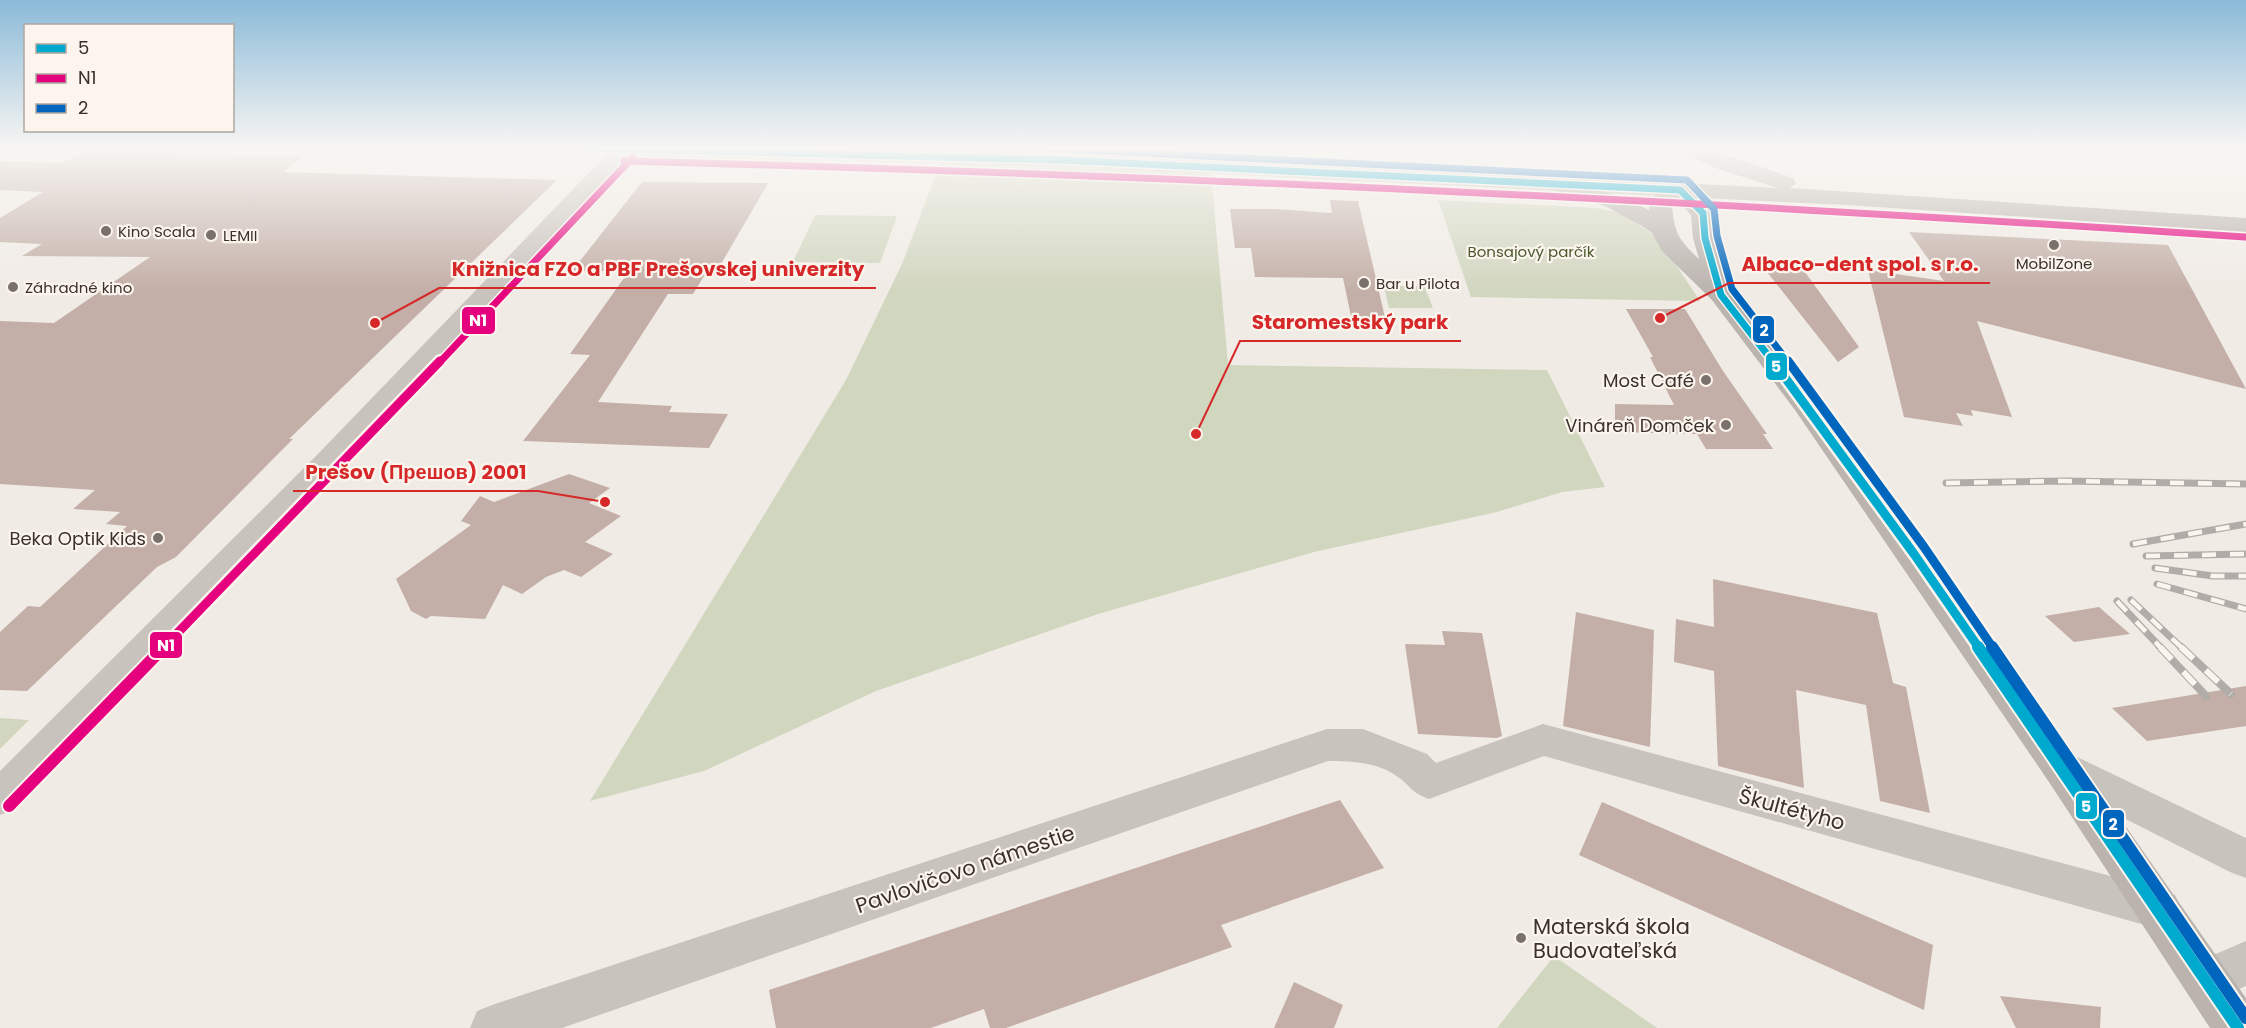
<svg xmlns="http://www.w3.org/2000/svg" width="2246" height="1028" font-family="Poppins,sans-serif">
	<rect width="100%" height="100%" fill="#f0ebe5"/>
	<g fill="#d1d6bf">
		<polygon points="941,161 1211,172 1228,365 1547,370 1605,487 1562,492 1497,512 1314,552 1098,614 876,691 704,771 590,801 846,380 902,264"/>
		<polygon points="1438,200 1597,208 1623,213 1659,239 1700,301 1471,297"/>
		<polygon points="815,215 897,216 880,263 793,262"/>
		<polygon points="1384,286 1424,286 1433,308 1389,308"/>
		<polygon points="0,718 29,720 0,749"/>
		<polygon points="1554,956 1657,1028 1497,1028"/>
	</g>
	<g fill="#c3afa7">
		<polygon points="85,150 304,156 283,172 557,180 289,439 293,439 176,557 157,567 27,691 0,690 0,632 28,606 40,607 127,526 106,524 120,512 73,509 95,490 0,484 0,321 54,323 150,257 22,256 42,244 0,242 0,218 43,192 0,190 0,161 63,163"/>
		<polygon points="642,182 768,183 714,276 704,276 693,294 668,294 598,402 672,406 669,412 728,414 709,448 523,441 590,355 570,354 629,271 572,271"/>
		<polygon points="1330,200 1358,201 1386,322 1352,321 1343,278 1255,277 1251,248 1235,248 1230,209 1275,209 1332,213"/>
		<polygon points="1909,232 2168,245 2246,389 1977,321 2012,417 1971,410 1973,416 1956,413 1963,426 1904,417 1868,270 1944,281"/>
		<polygon points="1760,263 1800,265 1859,347 1838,362"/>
		<polygon points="1626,309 1685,309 1723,371 1767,434 1763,434 1773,449 1706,449 1697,434 1615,432 1615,404 1674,405 1650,357 1653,357"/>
		<polygon points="569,474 610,488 589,503 621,516 585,542 613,554 581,577 564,570 546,577 522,594 503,585 485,619 431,616 426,619 411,611 396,579 471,525 461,521 480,496 494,502"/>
		<polygon points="1713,579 1877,613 1893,683 1906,687 1930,813 1880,801 1866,705 1796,690 1804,788 1718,766 1714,671 1674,662 1676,619 1714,627"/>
		<polygon points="2099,607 2130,634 2074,642 2045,616"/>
		<polygon points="1576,612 1654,630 1650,747 1563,726"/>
		<polygon points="1442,631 1482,633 1502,736 1497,738 1418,734 1405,644 1445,645"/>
		<polygon points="2246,686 2246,726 2147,741 2112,708"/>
		<polygon points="1340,800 1384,868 1221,925 1232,947 1006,1028 990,1028 984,1009 931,1028 776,1028 769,990"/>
		<polygon points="1602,802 1933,945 1924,1010 1579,855"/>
		<polygon points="1294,982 1343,1005 1334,1028 1274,1028"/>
		<polygon points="2000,996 2101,1007 2100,1028 2016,1028"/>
	</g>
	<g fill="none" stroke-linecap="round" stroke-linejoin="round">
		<g fill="#c9c3be" fill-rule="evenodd">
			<polygon points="532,147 798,147 1061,154 1680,183 1688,185 1691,190 1688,195 1680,197 1061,166 630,156 339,469 15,810 0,815 0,771 317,455 606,155 543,153 536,151"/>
			<path d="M 1543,724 L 2159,889 L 2175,895 L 2182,909 L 2175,923 L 2159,929 L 1544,756 L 1429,799 C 1410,792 1412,787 1398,777 C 1378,762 1352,761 1328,761 L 562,1028 L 470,1028 L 477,1011 L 495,1004 L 1327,729 L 1363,729 L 1427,754 L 1436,763 Z"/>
			<polygon points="2062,752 2077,757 2246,838 2246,878 2230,872 2047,779 2041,768 2047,757"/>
			<polygon points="2246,941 2246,986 2207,1003 2190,997 2183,981 2190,965"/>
		</g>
		<path fill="#bab3ae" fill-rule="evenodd" d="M 1674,147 L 1703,147 L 1793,178 L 1796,183 L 1790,188 L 2246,218 L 2246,232 L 1848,205 L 1701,198 L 1715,213 L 1717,238 L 1734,294 L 1816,398 L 2077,757 L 2246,998 L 2246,1028 L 2210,1028 L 2047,779 L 1795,410 L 1712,300 L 1662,251 L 1652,233 L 1642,226 L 1605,206 L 1550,189 L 1547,184 L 1550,179 L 1558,177 L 1566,179 L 1621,197 L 1649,210 C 1648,196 1667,186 1680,183 L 1778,188 L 1718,169 L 1678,151 ZM 1678,201 L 1691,215 L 1693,238 L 1699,259 C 1679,240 1674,233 1672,205 Z"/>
		<defs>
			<g id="rail-far1">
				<polyline points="1946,483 2064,481 2246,484"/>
				<polyline points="2133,544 2246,524"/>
				<polyline points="2146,556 2246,554"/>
				<polyline points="2155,568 2213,576 2246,576"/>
				<polyline points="2157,584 2246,609"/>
				<polyline points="2131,600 2182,648"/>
				<polyline points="2117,601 2161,648"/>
			</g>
			<g id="rail">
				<polyline points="2160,647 2206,696"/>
				<polyline points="2181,647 2231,694"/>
			</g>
		</defs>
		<use href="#rail-far1" stroke="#b1aca8" stroke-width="7"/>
		<use href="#rail" stroke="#b1aca8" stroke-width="8"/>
		<use href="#rail-far1" stroke="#fbf5ee" stroke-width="4.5" stroke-dasharray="14" stroke-linecap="butt"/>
		<use href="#rail" stroke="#fbf5ee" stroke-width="6" stroke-dasharray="17" stroke-linecap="butt"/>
		<defs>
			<polyline id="bus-1-far2" points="543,147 1061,160 1680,190 1703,213 1705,238 1721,295 1774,363"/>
			<polyline id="bus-1-far1" points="1773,361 1914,554 1979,648"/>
			<polyline id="bus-1" points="1978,647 2238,1028"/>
			<g id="bus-2-far2">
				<path d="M 624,161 C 1165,175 1705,201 2245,237"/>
				<polyline points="439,363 633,157"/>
			</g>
			<polyline id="bus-2-far1" points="163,648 440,361"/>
			<polyline id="bus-2" points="9,806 164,647"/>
			<polyline id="bus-3-far2" points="1021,147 1687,180 1714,209 1717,236 1732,289 1789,363"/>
			<polyline id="bus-3-far1" points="1788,361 1924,547 1993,648"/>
			<polyline id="bus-3" points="1992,647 2246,1018"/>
		</defs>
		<use href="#bus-1-far2" stroke="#fbf5ee" stroke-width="10"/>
		<use href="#bus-1-far1" stroke="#fbf5ee" stroke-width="14"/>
		<use href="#bus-1" stroke="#fbf5ee" stroke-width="16"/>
		<use href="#bus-2-far2" stroke="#fbf5ee" stroke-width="10"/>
		<use href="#bus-2-far1" stroke="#fbf5ee" stroke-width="14"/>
		<use href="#bus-2" stroke="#fbf5ee" stroke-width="16"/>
		<use href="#bus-3-far2" stroke="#fbf5ee" stroke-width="10"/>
		<use href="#bus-3-far1" stroke="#fbf5ee" stroke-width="14"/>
		<use href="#bus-3" stroke="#fbf5ee" stroke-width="16"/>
		<use href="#bus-1-far2" stroke="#00a9ce" stroke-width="7"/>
		<use href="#bus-1-far1" stroke="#00a9ce" stroke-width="9"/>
		<use href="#bus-1" stroke="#00a9ce" stroke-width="12"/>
		<use href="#bus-2-far2" stroke="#e5007d" stroke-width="7"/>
		<use href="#bus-2-far1" stroke="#e5007d" stroke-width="9"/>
		<use href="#bus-2" stroke="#e5007d" stroke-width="12"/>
		<use href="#bus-3-far2" stroke="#0065bd" stroke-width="7"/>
		<use href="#bus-3-far1" stroke="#0065bd" stroke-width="9"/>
		<use href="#bus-3" stroke="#0065bd" stroke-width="12"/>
	</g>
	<linearGradient id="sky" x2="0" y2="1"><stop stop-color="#8bbad8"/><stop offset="0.51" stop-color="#f8f6f3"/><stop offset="1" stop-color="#f8f6f3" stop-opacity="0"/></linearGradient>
	<rect width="2246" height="291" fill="url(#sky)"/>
	<g fill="#7a716c" stroke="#fbf5ee" stroke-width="2">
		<circle cx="106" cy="231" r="6"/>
		<circle cx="211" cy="235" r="6"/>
		<circle cx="2054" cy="245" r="6"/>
		<circle cx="1364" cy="283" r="6"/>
		<circle cx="13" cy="287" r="6"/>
		<circle cx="1706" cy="380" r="6"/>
		<circle cx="1726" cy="425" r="6"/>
		<circle cx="158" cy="538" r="6"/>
		<circle cx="1521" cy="938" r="6"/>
	</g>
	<g text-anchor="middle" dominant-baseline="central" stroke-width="4.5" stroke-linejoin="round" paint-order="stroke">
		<g font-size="15" fill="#3b302b" stroke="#fbf5ee" text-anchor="start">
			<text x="118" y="231">Kino Scala</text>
			<text x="223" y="235">LEMII</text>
			<text x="2054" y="263" text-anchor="middle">MobilZone</text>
			<text x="1376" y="283">Bar u Pilota</text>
			<text x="25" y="287">Záhradné kino</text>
		</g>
		<g font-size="15" fill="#4a5a2e" stroke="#fbf5ee">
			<text x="1531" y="251">Bonsajový parčík</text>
		</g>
		<g font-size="18" fill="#3b302b" stroke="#fbf5ee" text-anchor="end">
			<text x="1694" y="380">Most Café</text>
			<text x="1714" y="425">Vináreň Domček</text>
			<text x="146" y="538">Beka Optik Kids</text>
		</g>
		<g font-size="21" fill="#3b302b" stroke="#fbf5ee">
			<text transform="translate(1792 809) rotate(15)">Škultétyho</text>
			<text transform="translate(965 869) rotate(-19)">Pavlovičovo námestie</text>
		</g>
		<g font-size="21" fill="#3b302b" stroke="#fbf5ee" text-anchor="start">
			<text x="1533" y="926">Materská škola<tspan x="1533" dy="24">Budovateľská</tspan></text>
		</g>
	</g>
	<path fill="none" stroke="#d62828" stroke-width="2" d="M1660 318L1729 283H1990M375 323L439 288H876M1196 434L1240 341H1461M605 502L538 491H293"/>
	<g fill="#d62828" stroke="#fbf5ee" stroke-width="2">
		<circle cx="1660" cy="318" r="6"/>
		<circle cx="375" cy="323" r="6"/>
		<circle cx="1196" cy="434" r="6"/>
		<circle cx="605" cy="502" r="6"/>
	</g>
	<g font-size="20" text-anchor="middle" font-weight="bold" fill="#d62828" stroke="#fbf5ee" stroke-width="4.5" stroke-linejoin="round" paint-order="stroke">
		<text x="1860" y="271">Albaco-dent spol. s r.o.</text>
		<text x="658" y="276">Knižnica FZO a PBF Prešovskej univerzity</text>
		<text x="1350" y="329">Staromestský park</text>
		<text x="416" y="479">Prešov (Прешов) 2001</text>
	</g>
	<g stroke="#fbf5ee" stroke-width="2">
		<rect x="461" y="306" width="35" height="29" rx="6" fill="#e5007d"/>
		<rect x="1752" y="315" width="23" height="29" rx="6" fill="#0065bd"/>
		<rect x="1765" y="352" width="23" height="29" rx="6" fill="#00a9ce"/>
		<rect x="149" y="631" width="34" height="28" rx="6" fill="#e5007d"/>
		<rect x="2075" y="792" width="23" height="28" rx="6" fill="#00a9ce"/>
		<rect x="2102" y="809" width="23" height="29" rx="6" fill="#0065bd"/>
	</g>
	<g font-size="16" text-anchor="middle" font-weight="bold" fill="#fff">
		<text x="478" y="326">N1</text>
		<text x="1764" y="336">2</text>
		<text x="1776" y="372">5</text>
		<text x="166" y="651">N1</text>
		<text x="2086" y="812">5</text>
		<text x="2113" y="830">2</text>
	</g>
	<rect x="24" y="24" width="210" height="108" fill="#fbf5ee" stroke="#aea6a0" stroke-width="1.5"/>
	<rect x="36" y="44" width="30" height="9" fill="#00a9ce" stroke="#aea6a0" stroke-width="1.5"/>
	<text x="78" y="54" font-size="18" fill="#3b302b">5</text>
	<rect x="36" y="74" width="30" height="9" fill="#e5007d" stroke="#aea6a0" stroke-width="1.5"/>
	<text x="78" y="84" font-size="18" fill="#3b302b">N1</text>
	<rect x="36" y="104" width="30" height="9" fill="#0065bd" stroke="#aea6a0" stroke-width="1.5"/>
	<text x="78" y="114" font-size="18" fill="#3b302b">2</text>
</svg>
